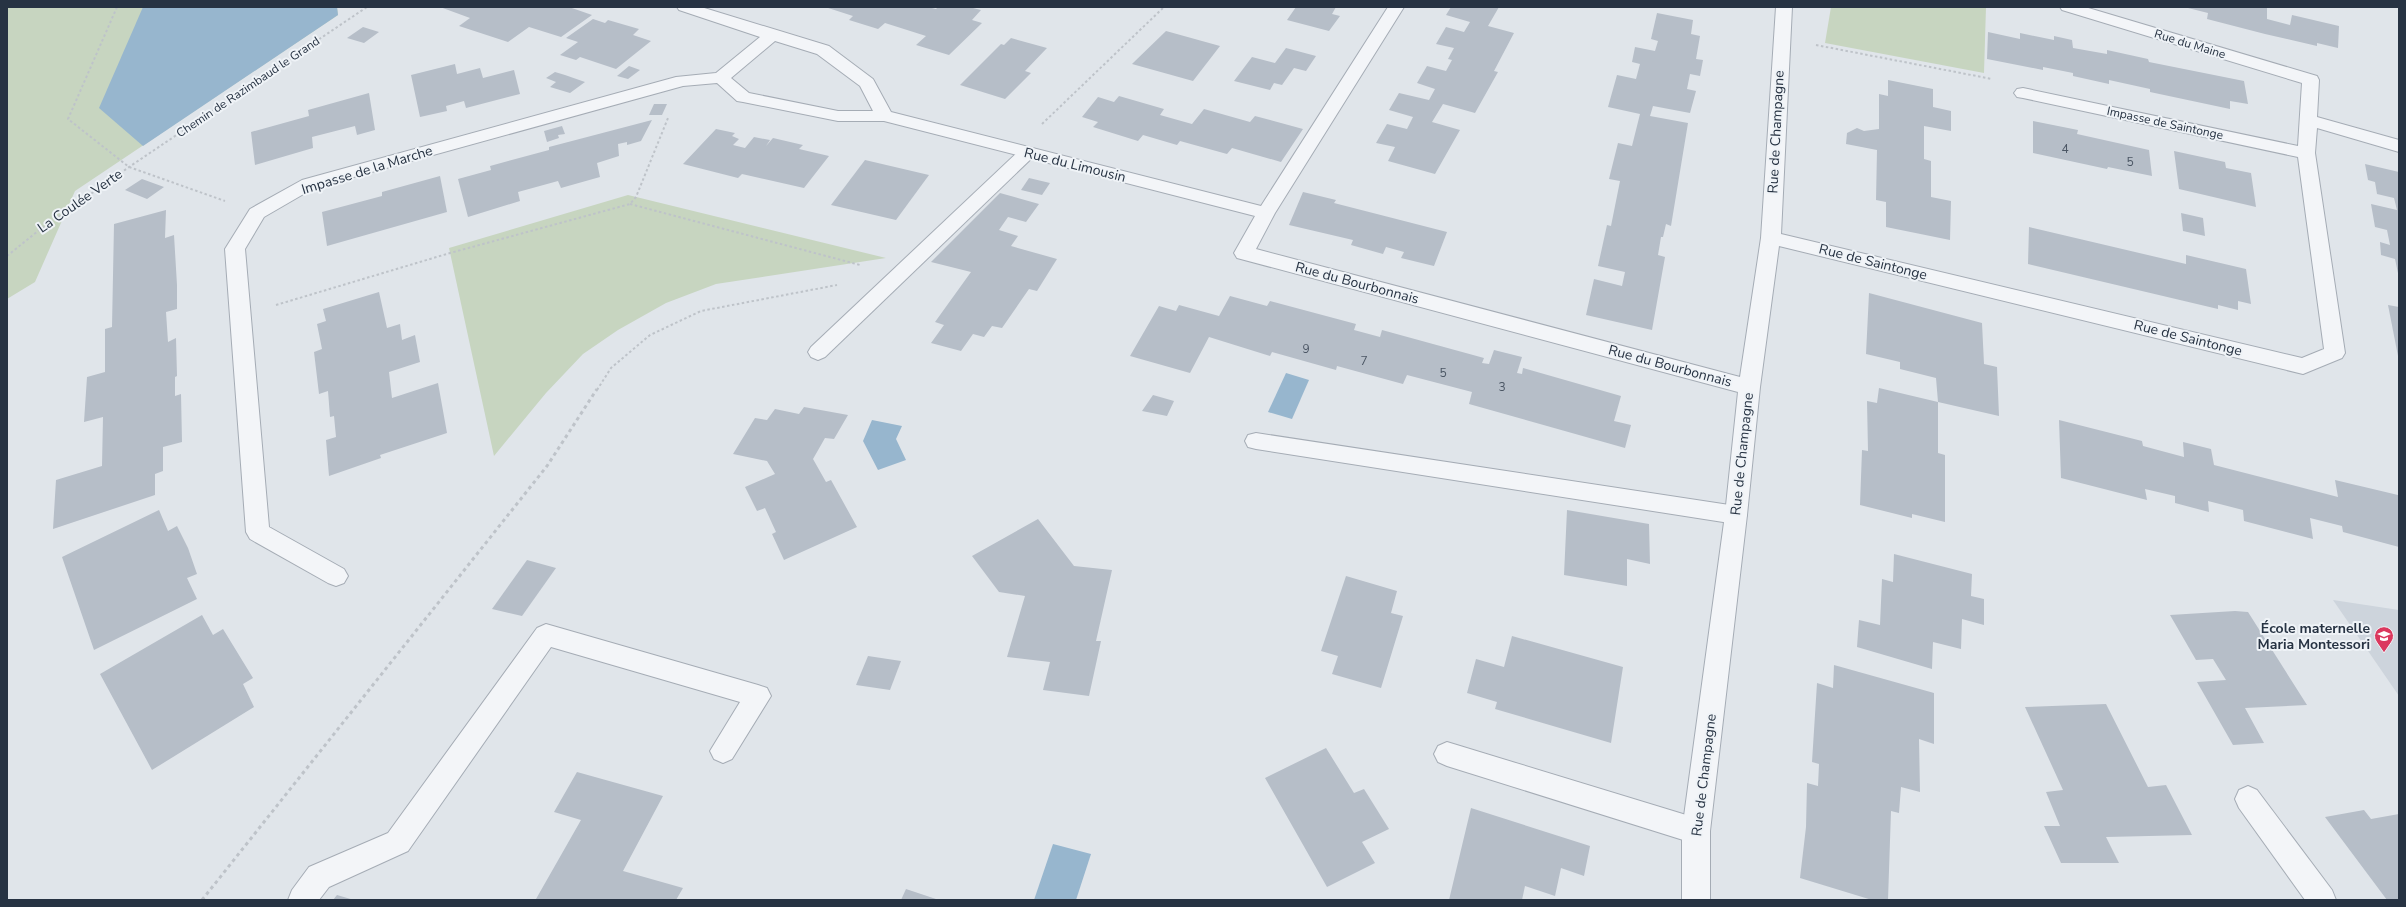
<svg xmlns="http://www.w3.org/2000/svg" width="2406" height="907" font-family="'Nunito Sans',sans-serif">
	<rect width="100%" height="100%" fill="#e0e5ea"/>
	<polygon fill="#cdd4dc" points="2333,600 2399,610 2399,696"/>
	<g fill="#c7d5c0">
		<polygon points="7,7 337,7 338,15 75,191 35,282 7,299"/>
		<polygon points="1831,7 1986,7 1984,73 1825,43"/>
		<polygon points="628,195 886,258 716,284 666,303 618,330 583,354 546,393 494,456 449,248"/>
	</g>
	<g fill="#97b6ce">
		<polygon points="143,7 337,7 338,15 143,146 99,108"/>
		<polygon points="1286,373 1309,380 1292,419 1268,412"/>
		<polygon points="872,420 902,426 896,439 906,460 878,470 863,441"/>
		<polygon points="1053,844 1091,854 1076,900 1034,900"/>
	</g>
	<g fill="#b6bec8">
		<polygon points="440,7 569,7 592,15 561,37 529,27 508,42 459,26 470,18"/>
		<polygon points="825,7 928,7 936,9 938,7 969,7 981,10 972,20 982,23 949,55 916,45 926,36 885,23 878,29 849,20 853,16"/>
		<polygon points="1296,7 1336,7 1332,14 1340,16 1329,31 1287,20"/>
		<polygon points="1451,7 1499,7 1488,26 1514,33 1494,71 1498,72 1475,113 1443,104 1432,122 1460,130 1435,174 1388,161 1395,147 1376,143 1387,124 1407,129 1413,117 1389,110 1399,93 1429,100 1435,89 1417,83 1427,66 1446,71 1452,60 1448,59 1454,48 1436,44 1446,27 1464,32 1470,22 1446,15"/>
		<polygon points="2184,7 2267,7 2267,19 2290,25 2292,15 2339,26 2338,48 2317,43 2317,46 2265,34 2207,19 2208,13"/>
		<polygon points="1657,13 1693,20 1691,34 1700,36 1696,59 1703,60 1700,76 1690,74 1687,89 1696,91 1690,113 1653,106 1650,116 1688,123 1671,226 1666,224 1663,237 1661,237 1658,255 1665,257 1652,330 1586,315 1594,279 1622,286 1625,272 1598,266 1607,225 1611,226 1620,181 1609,179 1618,143 1632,146 1640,114 1608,107 1617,75 1636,79 1640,64 1632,62 1635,47 1655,51 1658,41 1651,39"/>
		<polygon points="593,19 605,23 608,20 639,29 633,35 651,41 616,69 580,57 576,60 560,55 578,42 566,38"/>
		<polygon points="363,27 379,32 364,43 347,38"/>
		<polygon points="1166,31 1220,46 1193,81 1132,64"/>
		<polygon points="1988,32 2020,39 2020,33 2054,40 2054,36 2072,40 2073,48 2107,54 2107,50 2148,59 2149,62 2244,81 2248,104 2230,101 2230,109 2150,92 2150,89 2109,80 2109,84 2073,76 2073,73 2043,67 2043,70 1987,59"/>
		<polygon points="1011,38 1047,48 1025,71 1031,73 1005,99 960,85 1001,44 1004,45"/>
		<polygon points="1286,48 1316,56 1306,71 1294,68 1282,85 1274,83 1270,90 1234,81 1252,57 1275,63"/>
		<polygon points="455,64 457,74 480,68 483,78 514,70 520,94 466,108 464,101 446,106 447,111 420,117 411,75"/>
		<polygon points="629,66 640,70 628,79 617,76"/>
		<polygon points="555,72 565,75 585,82 570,93 550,87 556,82 546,78"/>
		<polygon points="1888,80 1933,89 1933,107 1951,111 1951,131 1924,126 1924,159 1931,161 1931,197 1951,201 1950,240 1886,227 1886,202 1876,200 1877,150 1846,144 1847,133 1857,128 1864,131 1879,129 1879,94 1888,96"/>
		<polygon points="369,93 375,130 357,135 355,126 312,137 313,148 255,165 251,132 309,116 308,110"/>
		<polygon points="1119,96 1164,109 1160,115 1192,124 1204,109 1250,122 1255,116 1303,129 1281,162 1232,148 1227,154 1180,141 1177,145 1143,135 1138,141 1093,127 1098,122 1082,117 1098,97 1114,102"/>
		<polygon points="654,104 667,104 662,115 649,115"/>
		<polygon points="652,120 641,141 627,145 627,142 618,144 619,156 597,163 600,177 561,188 558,181 518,192 520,201 468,217 458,179 491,170 490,166 549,150 549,147"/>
		<polygon points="2033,121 2078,130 2077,134 2149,150 2152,176 2108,167 2107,169 2033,153"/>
		<polygon points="562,126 565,134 558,135 559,138 547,142 544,131"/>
		<polygon points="716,129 735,133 732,136 739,139 733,145 745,148 754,137 770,140 766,146 773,138 803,145 799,149 829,156 804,188 742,174 738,178 683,164"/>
		<polygon points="2174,151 2225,162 2226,168 2251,173 2256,207 2179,189"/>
		<polygon points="865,160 929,175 896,220 831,205"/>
		<polygon points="2365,164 2399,172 2399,278 2395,259 2381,255 2380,242 2390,245 2387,230 2375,227 2371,204 2397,210 2394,198 2377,194 2375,182 2368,180"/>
		<polygon points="440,176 447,212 327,246 322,212 382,196 382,192"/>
		<polygon points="1029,178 1050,183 1042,195 1021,190"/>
		<polygon points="142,179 164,187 147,199 125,190"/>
		<polygon points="1303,192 1336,200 1334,203 1447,232 1434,266 1401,258 1404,252 1386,247 1383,254 1351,245 1353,240 1289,225"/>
		<polygon points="1000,193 1039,204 1026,222 1008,217 999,230 1018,236 1011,246 1057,259 1037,291 1029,289 1002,328 992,326 984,337 973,334 961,351 931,343 944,325 935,322 971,272 931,262"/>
		<polygon points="166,210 165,238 174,235 177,285 177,309 166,312 168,342 176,338 177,376 175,377 175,396 181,394 182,442 163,447 163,471 155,474 155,495 53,529 56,480 102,466 103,417 84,422 87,377 105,372 105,329 112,327 114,224"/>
		<polygon points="2181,213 2203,218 2205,236 2183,231"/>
		<polygon points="2029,227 2186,264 2186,255 2246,269 2251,304 2238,301 2238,310 2218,305 2218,309 2028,264"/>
		<polygon points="379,292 387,328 400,324 402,340 415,335 420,362 389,372 392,398 438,383 447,433 380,455 381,458 329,476 326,440 336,437 334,416 330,417 328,391 319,394 314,352 322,349 317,324 326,321 323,309"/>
		<polygon points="1869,293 1982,323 1984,364 1997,367 1999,416 1938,402 1938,453 1945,455 1945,522 1912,514 1912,518 1860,505 1862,450 1868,451 1867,401 1877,403 1879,388 1938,402 1936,378 1900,369 1900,362 1866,354"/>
		<polygon points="1230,296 1267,306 1270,301 1356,324 1354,330 1380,337 1382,330 1484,358 1482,363 1489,364 1494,350 1522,357 1517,373 1522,374 1523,368 1621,396 1614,421 1631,425 1625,448 1469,404 1472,392 1407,375 1403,384 1337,366 1336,370 1272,352 1270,356 1209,337 1190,373 1130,356 1159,306 1176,311 1179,305 1219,316"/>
		<polygon points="2388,305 2399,307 2399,356 2398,356"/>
		<polygon points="1153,395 1174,401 1167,416 1142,411"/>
		<polygon points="804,407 848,415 834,439 825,438 813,459 826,482 831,480 857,527 784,560 772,534 776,532 765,508 757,511 745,487 775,474 767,461 733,454 755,418 767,420 775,409 799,414"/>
		<polygon points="2059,420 2142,441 2143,446 2184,457 2183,442 2211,449 2214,465 2338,497 2335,480 2398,495 2399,547 2343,532 2342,526 2310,518 2313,539 2244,521 2243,510 2208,501 2209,512 2175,503 2175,496 2145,489 2147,500 2061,478"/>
		<polygon points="159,510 168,531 177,526 188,548 197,574 187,578 197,599 94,650 62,557"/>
		<polygon points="1567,510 1649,524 1650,564 1627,559 1627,586 1564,575"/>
		<polygon points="1038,519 1074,566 1112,570 1096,641 1101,641 1089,696 1043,690 1050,662 1007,657 1025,596 999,592 972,556"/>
		<polygon points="1894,554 1972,574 1971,596 1984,599 1984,625 1962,619 1961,649 1933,642 1932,669 1857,647 1859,620 1880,625 1882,579 1893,582"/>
		<polygon points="527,560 556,568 522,616 492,609"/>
		<polygon points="1346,576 1397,591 1391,613 1403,616 1381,688 1332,674 1338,656 1321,651"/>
		<polygon points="2235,611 2248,612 2307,705 2245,708 2264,743 2233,745 2197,682 2226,680 2213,659 2196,660 2170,615"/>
		<polygon points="202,615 213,635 223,629 253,678 243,684 254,707 152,770 100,674"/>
		<polygon points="1512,636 1623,667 1611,743 1495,709 1497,702 1467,693 1476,659 1504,667"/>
		<polygon points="868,656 901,661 890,690 856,685"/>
		<polygon points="1834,665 1934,693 1934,744 1919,739 1920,792 1901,787 1899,813 1891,811 1888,900 1872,900 1800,878 1806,827 1807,783 1818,786 1819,764 1812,762 1817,683 1833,688"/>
		<polygon points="2106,704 2148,787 2166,785 2192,835 2106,837 2119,863 2061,863 2044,826 2060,826 2046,792 2063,790 2025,707"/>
		<polygon points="1326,748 1354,793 1364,789 1389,829 1362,842 1375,863 1327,887 1265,778"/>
		<polygon points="577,772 663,796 623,871 683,888 676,900 536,899 581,820 554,812"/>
		<polygon points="1471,808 1590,846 1584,876 1561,868 1555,896 1525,886 1522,900 1449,900"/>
		<polygon points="2364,810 2371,819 2399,814 2399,900 2387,900 2325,817"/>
		<polygon points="906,889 939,900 901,900"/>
		<polygon points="337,895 354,900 333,900"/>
	</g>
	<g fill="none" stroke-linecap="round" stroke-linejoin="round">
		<defs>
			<g id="lane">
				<polygon points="1027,147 1033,149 1036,153 1033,157 825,357 818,360 811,357 808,352 811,347 1021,149"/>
				<polygon points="1256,433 1736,506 1744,508 1747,515 1744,522 1736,524 1256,449 1248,447 1245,441 1248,435"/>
				<polygon points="546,624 758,685 767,688 771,696 732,759 723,763 714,759 710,751 740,702 551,647 408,851 329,887 319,900 288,900 292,890 309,867 388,833 537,628"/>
				<polygon points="1447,742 1696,818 1706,822 1710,831 1706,840 1696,844 1447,766 1438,762 1434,754 1438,746"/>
				<polygon points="2248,786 2257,790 2332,890 2336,900 2305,900 2239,808 2235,799 2239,790"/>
			</g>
			<path id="street" d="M 677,7 L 701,7 L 829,46 L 873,79 L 891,112 L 1261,206 L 1388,7 L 1404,7 L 1275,213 L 1256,249 L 1740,377 L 1761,238 L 1776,7 L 1792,7 L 1781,234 L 2302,358 L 2324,349 L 2298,157 L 2023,98 L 2017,97 L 2014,93 L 2017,89 L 2023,88 L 2298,146 L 2302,83 L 2062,10 L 2060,7 L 2085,7 L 2317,76 L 2319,80 L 2317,117 L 2399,140 L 2399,152 L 2317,128 L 2315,153 L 2345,353 L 2342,358 L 2303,374 L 1779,246 L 1760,387 L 1747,515 L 1710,831 L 1710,900 L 1682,900 L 1682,831 L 1725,515 L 1738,392 L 1237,258 L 1234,253 L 1255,216 L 884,121 L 838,121 L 743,102 L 737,101 L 717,83 L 683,86 L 314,188 L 264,217 L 245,249 L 269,527 L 344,569 L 348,576 L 344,583 L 336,586 L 328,583 L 250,539 L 246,532 L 225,249 L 250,209 L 302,180 L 676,77 L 716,73 L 760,37 L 679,10 ZM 775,41 L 817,54 L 860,86 L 873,111 L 838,111 L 749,93 L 731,78 Z"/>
		</defs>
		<use href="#lane" stroke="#a5acb5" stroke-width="2"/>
		<use href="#street" stroke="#a5acb5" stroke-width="2"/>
		<g stroke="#bec3c9" stroke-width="2" stroke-dasharray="2.5 2.5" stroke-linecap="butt">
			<polyline points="117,7 68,119 129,167 225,201"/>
			<polyline points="1816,45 1992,79"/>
			<polyline points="1042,124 1164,7"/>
			<polyline points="630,204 860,265"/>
			<polyline points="7,256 38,231 129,167 367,7"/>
			<polyline points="276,305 450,253 630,204 636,197 668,118"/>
			<polyline points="597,390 611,368 650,335 701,311 837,285"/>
		</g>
		<polyline stroke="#bec3c9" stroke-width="3" stroke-dasharray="3.5 3.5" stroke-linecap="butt" points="202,900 547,466 597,389"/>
		<use href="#lane" fill="#f3f5f8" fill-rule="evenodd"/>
		<use href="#street" fill="#f3f5f8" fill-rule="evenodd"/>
	</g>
	<defs>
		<symbol id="school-pin" viewBox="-11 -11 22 30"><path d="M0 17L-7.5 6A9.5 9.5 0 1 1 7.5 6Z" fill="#db385e" stroke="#eff3f7"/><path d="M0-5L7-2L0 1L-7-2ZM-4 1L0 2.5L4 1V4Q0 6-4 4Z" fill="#fff"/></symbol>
	</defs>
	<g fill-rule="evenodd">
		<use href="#school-pin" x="2373" y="625" width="22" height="30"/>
	</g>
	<g text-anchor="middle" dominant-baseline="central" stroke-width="4" stroke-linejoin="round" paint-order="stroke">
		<g font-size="12" fill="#273343" stroke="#eff3f7">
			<text transform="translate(2190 44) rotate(17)">Rue du Maine</text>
			<text transform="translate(248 87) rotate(-34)">Chemin de Razimbaud le Grand</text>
			<text transform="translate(2165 123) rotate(12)">Impasse de Saintonge</text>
		</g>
		<g font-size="12" fill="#4b5664">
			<text x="2065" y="149">4</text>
			<text x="2130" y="162">5</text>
			<text x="1306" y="349">9</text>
			<text x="1364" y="361">7</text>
			<text x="1443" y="373">5</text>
			<text x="1502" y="387">3</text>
		</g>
		<g font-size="14" fill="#273343" stroke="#eff3f7">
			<text transform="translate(1776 132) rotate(-87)">Rue de Champagne</text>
			<text transform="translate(1075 165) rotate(14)">Rue du Limousin</text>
			<text transform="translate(367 170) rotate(-17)">Impasse de la Marche</text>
			<text transform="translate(80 201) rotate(-35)">La Coulée Verte</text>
			<text transform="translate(1873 262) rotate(14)">Rue de Saintonge</text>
			<text transform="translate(1357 283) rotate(15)">Rue du Bourbonnais</text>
			<text transform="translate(2188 338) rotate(14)">Rue de Saintonge</text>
			<text transform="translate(1670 366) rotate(15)">Rue du Bourbonnais</text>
			<text transform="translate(1742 454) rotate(-84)">Rue de Champagne</text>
			<text transform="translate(1704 775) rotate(-83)">Rue de Champagne</text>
		</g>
		<g font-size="14" font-weight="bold" fill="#273343" stroke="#eff3f7" text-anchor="end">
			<text x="2370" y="628">École maternelle<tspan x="2370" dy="16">Maria Montessori</tspan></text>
		</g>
	</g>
	<rect width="2406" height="907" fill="none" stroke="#273343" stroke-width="16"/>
</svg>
